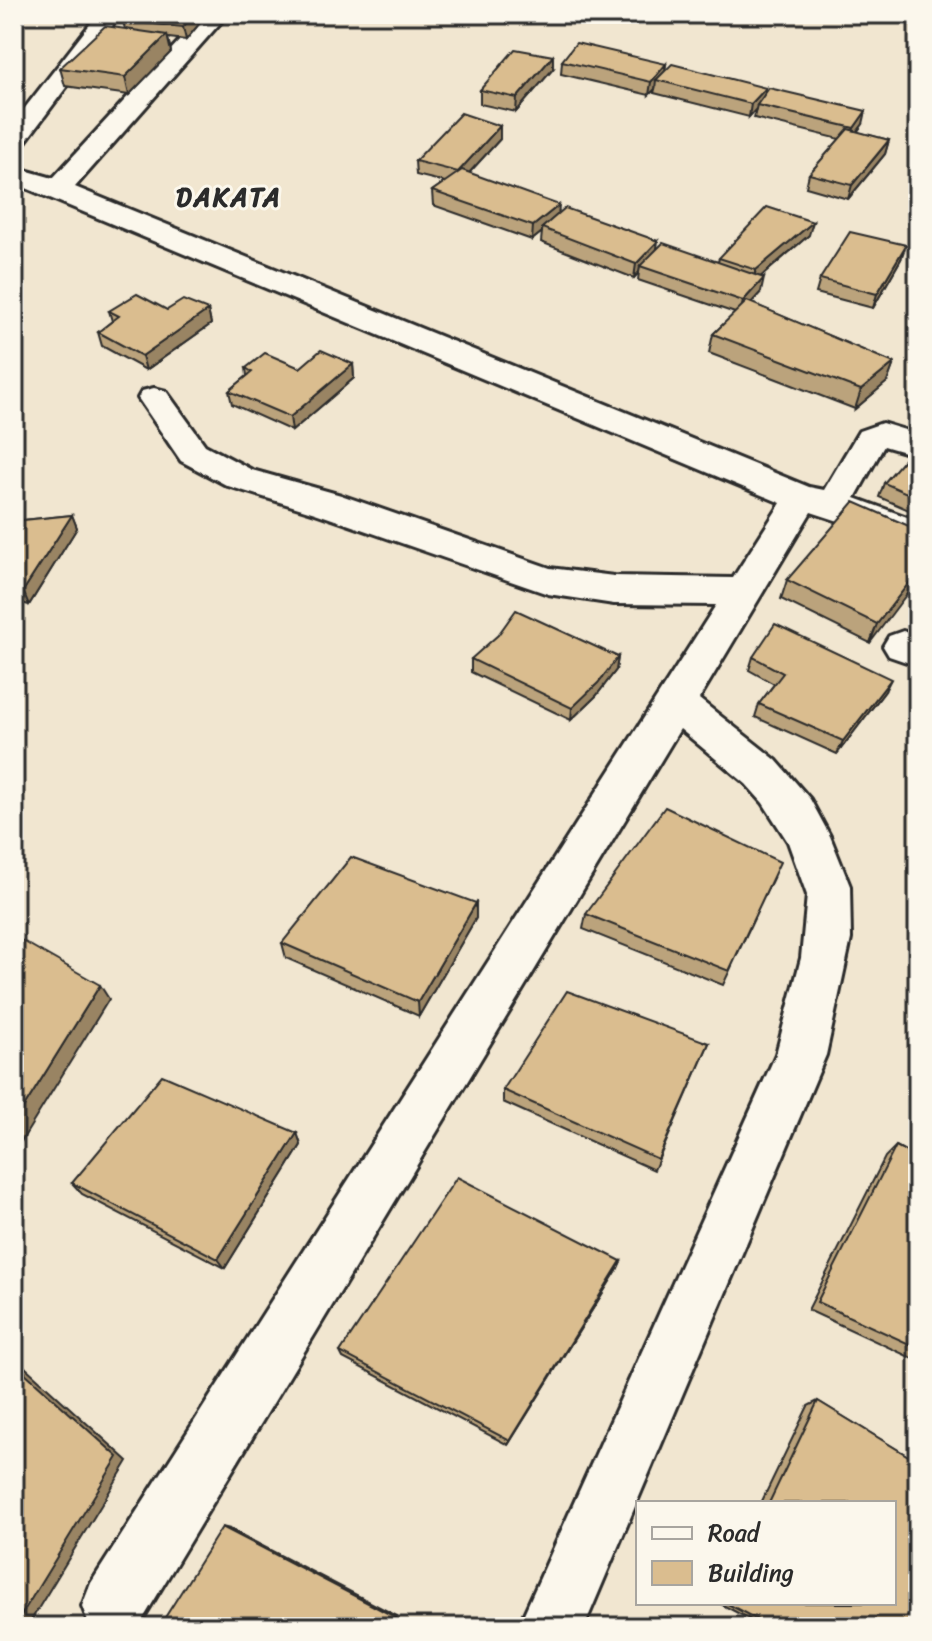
<svg xmlns="http://www.w3.org/2000/svg" width="932" height="1641" font-family="Sriracha,sans-serif">
	<rect width="100%" height="100%" fill="#f1e6d0"/>
	<filter id="ink" filterUnits="userSpaceOnUse"><feTurbulence type="fractalNoise" baseFrequency=".0125" numOctaves="2"/><feDisplacementMap in="SourceGraphic" scale="16" xChannelSelector="R" yChannelSelector="G"/><feConvolveMatrix kernelMatrix="1 2 1 2 8 2 1 2 1" color-interpolation-filters="sRGB"/></filter>
	<g filter="url(#ink)">
		<g fill="none" stroke-linecap="round" stroke-linejoin="round">
			<defs>
				<g id="minor">
					<polygon points="98,14 121,14 23,145 14,147 14,122"/>
					<polygon points="204,14 228,14 75,187 809,487 824,490 859,431 882,423 918,434 918,456 884,446 855,498 918,521 918,547 811,512 699,699 776,760 810,799 830,836 850,886 851,939 826,1055 584,1627 518,1627 776,1054 801,958 807,895 788,842 763,803 746,784 680,729 138,1627 90,1627 82,1606 91,1583 716,605 614,604 548,594 315,513 228,486 181,461 138,398 142,391 154,388 166,391 205,445 252,470 341,495 550,568 614,576 733,578 781,503 14,183 14,167 53,178"/>
					<polygon points="903,631 918,636 918,666 889,656 883,646 889,636"/>
				</g>
			</defs>
			<use href="#minor" stroke="#2b2b2b" stroke-width="6"/>
			<use href="#minor" fill="#fbf7ec" fill-rule="evenodd"/>
		</g>
		<g fill="#bba37b" stroke="#2b2b2b" stroke-width="2">
			<polygon points="130,14 203,14 204,18 186,40 168,38 171,52 129,95 65,86 60,68 125,29 123,21"/>
			<polygon points="562,61 666,64 665,71 764,94 863,124 857,132 889,140 885,154 848,199 806,187 809,174 840,139 754,118 756,109 749,117 654,93 655,89 649,95 561,74"/>
			<polygon points="553,69 516,112 480,104 480,90"/>
			<polygon points="500,126 500,139 469,173 558,214 656,249 718,262 719,258 809,235 761,277 761,292 751,303 894,363 887,382 855,409 709,353 713,334 735,313 638,280 639,272 634,278 541,242 542,232 532,240 433,205 432,191 445,182 416,175 415,161"/>
			<polygon points="901,259 873,308 816,293 820,279"/>
			<polygon points="208,310 211,324 146,370 102,346 98,332 112,321 109,311"/>
			<polygon points="353,364 354,378 292,431 232,404 229,391 247,376 246,368 300,368"/>
			<polygon points="918,451 918,514 879,497 884,483"/>
			<polygon points="72,515 77,528 29,605 14,601 14,521"/>
			<polygon points="918,530 870,643 781,599 787,580"/>
			<polygon points="918,611 918,631 909,627"/>
			<polygon points="618,657 616,670 596,696 571,720 471,672 471,659"/>
			<polygon points="753,657 885,691 837,754 755,717 759,704 774,684 749,670"/>
			<polygon points="773,878 723,985 583,929 586,914"/>
			<polygon points="476,903 476,918 419,1016 286,958 282,943"/>
			<polygon points="709,1043 654,1170 503,1102 503,1090"/>
			<polygon points="297,1133 301,1145 225,1268 82,1194 72,1183"/>
			<polygon points="896,1146 918,1158 918,1361 808,1310 885,1157"/>
			<polygon points="621,1261 617,1270 508,1445 343,1358 340,1352"/>
			<polygon points="818,1401 918,1462 918,1627 764,1627 719,1603 894,1603 894,1503 761,1503 808,1406"/>
		</g>
		<g fill="#998464" stroke="#2b2b2b" stroke-width="2">
			<polygon points="194,14 203,14 204,18 186,40 183,27"/>
			<polygon points="167,35 171,52 129,95 125,77"/>
			<polygon points="553,56 553,69 516,112 517,98"/>
			<polygon points="666,64 664,77 656,80 655,89 649,95 651,82"/>
			<polygon points="766,88 763,101 757,105 756,109 749,117 751,104"/>
			<polygon points="866,111 863,124 850,141 854,128"/>
			<polygon points="500,126 500,139 458,185 458,172"/>
			<polygon points="889,140 885,154 848,199 852,185"/>
			<polygon points="559,205 558,218 542,228 542,232 532,240 533,226"/>
			<polygon points="813,222 809,235 752,284 756,270"/>
			<polygon points="658,241 656,255 640,266 639,272 634,278 636,264"/>
			<polygon points="906,245 901,259 873,308 877,294"/>
			<polygon points="764,278 761,292 740,315 743,301"/>
			<polygon points="208,310 211,324 146,370 142,356"/>
			<polygon points="894,363 887,382 855,409 861,390"/>
			<polygon points="353,364 354,378 292,431 290,417"/>
			<polygon points="72,515 77,528 29,605 23,591"/>
			<polygon points="918,571 918,579 870,643 877,624"/>
			<polygon points="618,657 616,670 596,696 571,720 572,708"/>
			<polygon points="891,679 885,691 837,754 843,741"/>
			<polygon points="476,903 476,918 419,1016 418,1002"/>
			<polygon points="100,985 109,999 16,1150 14,1148 14,1123"/>
			<polygon points="297,1133 301,1145 225,1268 218,1259"/>
			<polygon points="621,1261 617,1270 508,1445 510,1441"/>
			<polygon points="14,1357 128,1461 27,1627 14,1627"/>
			<polygon points="222,1527 230,1529 397,1616 392,1627"/>
		</g>
		<g fill="#dabd8f" stroke="#2b2b2b" stroke-width="2">
			<polygon points="130,14 194,14 183,27 123,21"/>
			<polygon points="105,26 167,35 125,77 60,68"/>
			<polygon points="576,43 666,64 651,82 562,61"/>
			<polygon points="515,49 553,56 517,98 480,90"/>
			<polygon points="672,64 766,88 751,104 656,80"/>
			<polygon points="769,88 866,111 854,128 757,105"/>
			<polygon points="461,113 500,126 458,172 415,161"/>
			<polygon points="848,129 889,140 852,185 809,174"/>
			<polygon points="462,170 559,205 533,226 432,191"/>
			<polygon points="767,207 813,222 756,270 719,258"/>
			<polygon points="565,208 658,241 636,264 542,228"/>
			<polygon points="850,232 906,245 877,294 820,279"/>
			<polygon points="663,243 764,278 743,301 640,266"/>
			<polygon points="137,294 167,310 183,300 208,310 142,356 98,332 119,316 109,311"/>
			<polygon points="747,301 894,363 861,390 713,334"/>
			<polygon points="321,350 353,364 290,417 229,391 252,372 246,368 265,353 300,368"/>
			<polygon points="913,449 918,451 918,498 884,483"/>
			<polygon points="854,502 918,530 918,571 877,624 787,580"/>
			<polygon points="72,515 23,591 14,589 14,521"/>
			<polygon points="516,610 618,657 598,683 572,708 471,659 498,635"/>
			<polygon points="775,624 891,679 843,741 759,704 783,673 753,657"/>
			<polygon points="665,807 780,862 729,971 586,914"/>
			<polygon points="351,857 476,903 418,1002 282,943"/>
			<polygon points="14,936 100,985 14,1123"/>
			<polygon points="567,991 709,1043 658,1159 503,1090"/>
			<polygon points="162,1075 297,1133 218,1259 72,1183"/>
			<polygon points="896,1146 918,1158 918,1348 817,1302"/>
			<polygon points="457,1177 621,1261 510,1441 340,1352"/>
			<polygon points="14,1363 118,1457 14,1627"/>
			<polygon points="818,1401 918,1462 918,1627 771,1627 726,1603 894,1603 894,1503 769,1503"/>
			<polygon points="222,1527 395,1617 390,1627 159,1627"/>
		</g>
	</g>
	<g text-anchor="middle" dominant-baseline="central" stroke-width="6" stroke-linejoin="round" paint-order="stroke">
		<g font-size="26" font-weight="bold" letter-spacing="2" fill="#2b2b2b" stroke="#fbf7ec">
			<text x="229" y="197">DAKATA</text>
		</g>
	</g>
	<rect width="932" height="1641" fill="none" stroke="#fbf7ec" stroke-width="48"/>
	<rect x="24" y="24" width="884" height="1593" fill="none" stroke="#2b2b2b" stroke-width="3" filter="url(#ink)"/>
	<rect x="636" y="1501" width="260" height="104" fill="#fbf7ec" stroke="#a8a59f" stroke-width="2"/>
	<rect x="652" y="1527" width="40" height="12" fill="#fbf7ec" stroke="#a8a59f" stroke-width="2"/>
	<text x="708" y="1541" font-size="24" fill="#2b2b2b">Road</text>
	<rect x="652" y="1561" width="40" height="24" fill="#dabd8f" stroke="#a8a59f" stroke-width="2"/>
	<text x="708" y="1581" font-size="24" fill="#2b2b2b">Building</text>
</svg>
